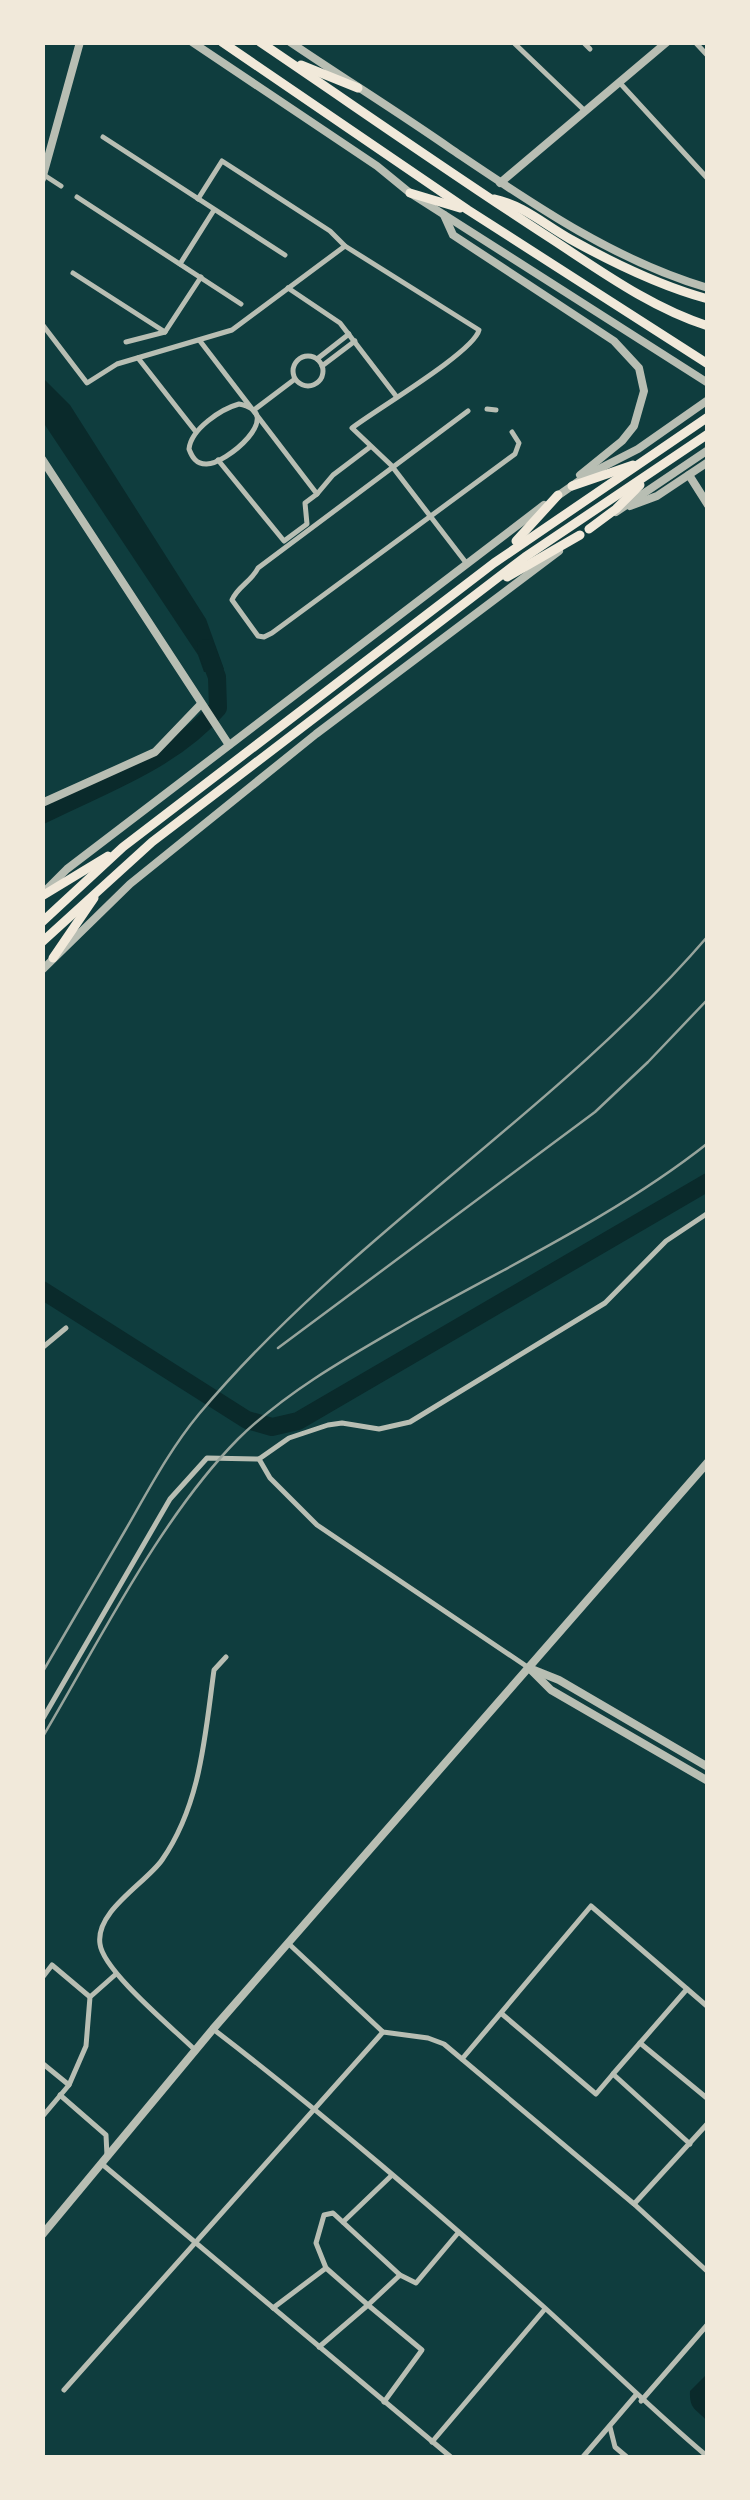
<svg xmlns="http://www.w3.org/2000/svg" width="750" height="2500" font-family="'IBM Plex Sans',sans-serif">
	<rect width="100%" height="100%" fill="#0f3d3e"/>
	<g fill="#0a2a2b">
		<polygon points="42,377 70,405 206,619 224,669 204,672 198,655 43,422"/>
		<path d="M 707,2374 L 707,2421 C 697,2409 689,2410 690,2391 Z"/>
	</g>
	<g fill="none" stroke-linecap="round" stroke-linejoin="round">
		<g stroke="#0a2a2b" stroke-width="18">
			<path d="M 42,815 C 104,784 172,761 218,708 L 217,677 L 206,648"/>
			<polyline points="42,1290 247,1420 272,1427 298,1421 708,1182"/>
		</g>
		<g stroke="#b8beb3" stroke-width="5">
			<polyline points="513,42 585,111"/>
			<polyline points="583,42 590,49"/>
			<polyline points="695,42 708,56"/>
			<polyline points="619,82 708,179"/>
			<polyline points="103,137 285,255"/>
			<polyline points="44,175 61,186"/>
			<polyline points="77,197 241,304"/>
			<polyline points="198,199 222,161 330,231 345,246"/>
			<polyline points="180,264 214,210"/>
			<polyline points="73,273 165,332"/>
			<polyline points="288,288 340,323 396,396"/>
			<path d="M 42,324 L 87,383 L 117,364 L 232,330 L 345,246 L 479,330 C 474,352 375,410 352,428 L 391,465 L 467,564"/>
			<polyline points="200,341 317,494 305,503 307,524 284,541 218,460"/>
			<polyline points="126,342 165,332 201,277"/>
			<circle cx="308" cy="371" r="15"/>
			<polyline points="138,358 196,432"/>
			<polyline points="317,359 349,334"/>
			<polyline points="322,366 355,341"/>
			<path d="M 239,404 C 288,413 225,465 206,464 C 196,464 192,457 189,449 C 191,429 221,409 239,404 Z"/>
			<polyline points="487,409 496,410"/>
			<polyline points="254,410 295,379"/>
			<path d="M 468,411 L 258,568 C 252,581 237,587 232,600 L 258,636 L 264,637 L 272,633 L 515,454 L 519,443 L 512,432"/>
			<polyline points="317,494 333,475 370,447"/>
			<polyline points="42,1348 66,1328"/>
			<polyline points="529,1668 317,1525 270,1478 259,1459 289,1438 328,1425 342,1423 379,1429 410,1422 605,1303 666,1241 708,1213"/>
			<polyline points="42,1720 170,1499 207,1458 259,1459"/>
			<polyline points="289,1944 383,2032 428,2038 444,2044 634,2204 708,2272"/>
			<polyline points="42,1978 52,1965 90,1997"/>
			<polyline points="687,1989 640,2043 708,2099"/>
			<polyline points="502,2014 596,2094 613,2074"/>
			<path d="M 213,2029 C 328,2117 437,2212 545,2308 C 600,2358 651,2409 708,2457"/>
			<polyline points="640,2043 613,2074 690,2144"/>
			<path d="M 196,2051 C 175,2030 103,1971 100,1944 C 95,1911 146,1883 162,1860 C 201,1804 205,1735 214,1670 L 226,1657"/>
			<polyline points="462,2059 591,1906 708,2007"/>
			<polyline points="42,2063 69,2085 86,2046 90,1997 116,1974"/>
			<polyline points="60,2095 106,2135 107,2156"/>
			<polyline points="42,2117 69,2085"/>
			<polyline points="102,2164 452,2458"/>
			<polyline points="634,2204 708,2123"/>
			<polyline points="343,2222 391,2176"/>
			<polyline points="326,2268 316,2243 324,2215 333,2213 400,2275"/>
			<polyline points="273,2308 326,2268 368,2305 400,2275 416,2283 458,2233"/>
			<polyline points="319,2347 368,2305 422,2350 384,2402"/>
			<polyline points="64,2390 383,2032"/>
			<polyline points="641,2401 708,2324"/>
			<polyline points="610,2427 615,2447 628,2458"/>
			<polyline points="432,2442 545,2309"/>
			<polyline points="582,2458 636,2395"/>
		</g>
		<g stroke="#b8beb3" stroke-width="8">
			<polyline points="192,42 377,166 410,193 708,383"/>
			<path d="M 290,42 C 343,78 398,112 451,149 C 531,203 613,260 708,288"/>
			<polyline points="42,179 80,42"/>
			<polyline points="500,183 667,42"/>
			<polyline points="444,215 453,235 614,341 639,368 644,391 634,426 622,441 580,475"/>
			<polyline points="42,459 229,745"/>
			<polyline points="689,475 708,505"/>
			<polyline points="556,497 589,474 638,449 708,400"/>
			<polyline points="630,506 657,496 708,462"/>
			<polyline points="616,512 708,450"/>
			<polyline points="42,803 155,752 201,704"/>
			<polyline points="45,891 67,869 544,505"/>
			<polyline points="42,970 130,884 316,734 559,551"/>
			<polyline points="529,1668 551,1690 708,1781"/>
			<polyline points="534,1670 559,1680 708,1767"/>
			<polyline points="42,2235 213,2029 708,1462"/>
		</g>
		<g stroke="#f1e9da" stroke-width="9">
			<polyline points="222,42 468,210 708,364"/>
			<path d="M 260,42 C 356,107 450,173 547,236 C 598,269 649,307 708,326"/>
			<polyline points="301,65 358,88"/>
			<polyline points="410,193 460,208"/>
			<path d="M 494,199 C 523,205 545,225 570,239 C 613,263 660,286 708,299"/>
			<polyline points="572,486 633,465"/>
			<polyline points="589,529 616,509 640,485"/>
			<polyline points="516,541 558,495"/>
			<polyline points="507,577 580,535"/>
			<polyline points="42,896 108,856"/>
			<polyline points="42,922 123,847 494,563 708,417"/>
			<polyline points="42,942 152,842 525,557 708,434"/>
			<polyline points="53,958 94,898"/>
		</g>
		<g stroke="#97a49c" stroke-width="2.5">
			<polyline points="278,1348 595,1112 648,1062 708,999"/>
			<path d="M 42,1673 C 70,1625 98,1577 126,1529 C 149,1489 170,1449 199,1414 C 350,1234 555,1114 708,936"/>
			<path d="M 42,1738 C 99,1642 160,1518 238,1439 C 287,1391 348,1357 407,1323 C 508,1266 617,1215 708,1143"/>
		</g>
	</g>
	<rect width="750" height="2500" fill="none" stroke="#f1e9da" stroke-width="90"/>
</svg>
